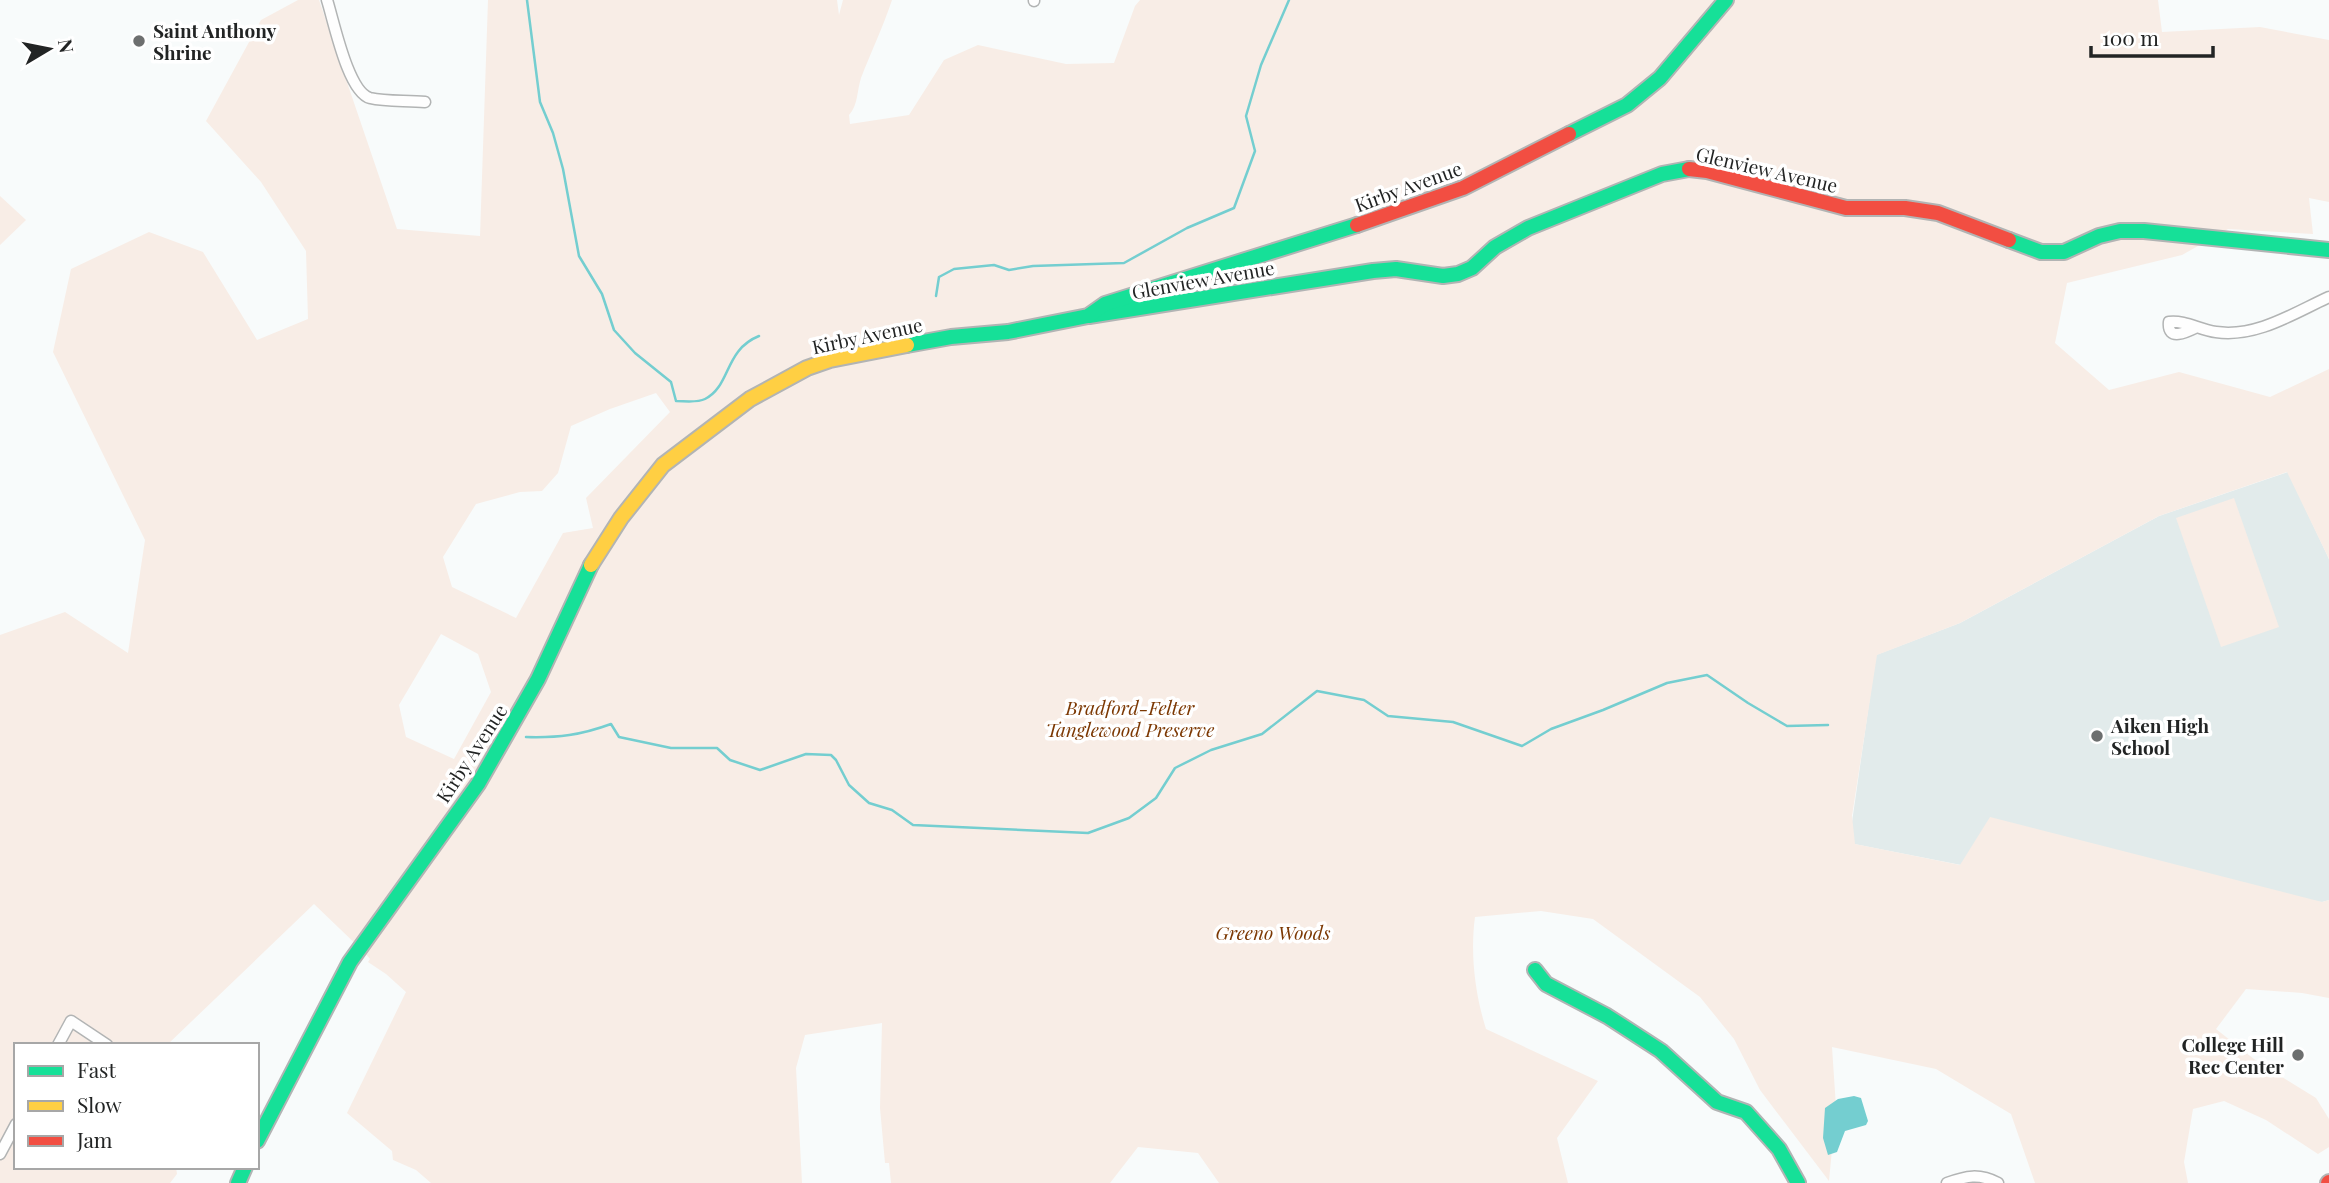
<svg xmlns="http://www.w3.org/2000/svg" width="2329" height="1183" font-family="'Playfair Display',serif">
	<rect width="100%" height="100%" fill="#f8fbfb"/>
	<polygon fill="#e2ebeb" points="2288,472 2329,559 2329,900 2322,902 1961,865 1849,843 1876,655 1960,623 2159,516"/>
	<g fill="#f8ede6" fill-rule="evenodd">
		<path d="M 298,0 L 319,0 L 397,229 L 480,236 L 488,0 L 837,0 L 839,15 L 843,0 L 892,0 C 883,27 871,52 861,78 C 857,90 858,106 849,115 L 850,124 L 909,115 L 944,60 L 978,45 L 1066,64 L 1114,63 L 1135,6 L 1140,0 L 2158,0 L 2162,32 L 2260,27 L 2329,40 L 2329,202 L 2309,198 L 2313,234 L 2228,229 L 2182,255 L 2067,283 L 2055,343 L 2109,390 L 2179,372 L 2270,397 L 2329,369 L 2329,559 L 2287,472 L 2159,516 L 1960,623 L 1877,655 L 1852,816 L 1855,844 L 1960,865 L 1990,817 L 2322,902 L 2329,900 L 2329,998 L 2302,993 L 2246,989 L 2216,1029 L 2259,1063 L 2316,1098 L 2329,1119 L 2329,1147 L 2318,1154 L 2266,1120 L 2224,1101 L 2193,1109 L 2184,1162 L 2188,1183 L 2035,1183 L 2011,1114 L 1936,1069 L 1832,1047 L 1836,1107 L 1829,1181 L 1760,1090 L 1734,1039 L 1700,997 L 1593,919 L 1541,911 L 1475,917 C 1470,954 1475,994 1486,1029 L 1598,1081 L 1557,1138 L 1568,1183 L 1219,1183 L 1198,1153 L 1138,1147 L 1110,1183 L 891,1183 L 889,1163 L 885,1163 L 880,1108 L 882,1023 L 805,1035 L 796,1068 L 802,1183 L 431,1183 L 416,1170 L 393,1160 L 392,1151 L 347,1113 L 406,992 L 386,974 L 368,962 L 370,959 L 365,953 L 314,904 L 167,1045 L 16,1045 L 16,1167 L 176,1167 L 177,1174 L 170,1183 L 0,1183 L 0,635 L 65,612 L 128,653 L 145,540 L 53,352 L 71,269 L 149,232 L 203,252 L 257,340 L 308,319 L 306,251 L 261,182 L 206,121 L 261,20 ZM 656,393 L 670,412 L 586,498 L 593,528 L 563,533 L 516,618 L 452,587 L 443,557 L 476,504 L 520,492 L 542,491 L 558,473 L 571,426 L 610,409 ZM 441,634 L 478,654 L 491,692 L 454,759 L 406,737 L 399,705 Z"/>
		<polygon points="0,196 26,220 0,245"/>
		<polygon points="2234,498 2279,627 2221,647 2176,518"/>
	</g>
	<polygon fill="#74ced0" points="1854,1096 1861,1098 1868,1121 1866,1125 1845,1131 1837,1152 1828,1155 1823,1138 1825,1108 1838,1099"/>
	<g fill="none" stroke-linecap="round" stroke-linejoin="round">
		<g stroke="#74ced0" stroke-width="2.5">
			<path d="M 527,0 L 540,102 L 553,133 L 563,169 L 579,256 L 602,294 L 614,330 L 635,353 L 671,382 L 676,401 C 685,401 697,403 705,399 C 731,386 724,350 759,336"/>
			<polyline points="936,296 939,277 954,269 994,265 1009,270 1033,266 1124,263 1187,228 1234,208 1255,151 1246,116 1261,65 1289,0"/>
			<path d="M 526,737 C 558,738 581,735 611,724 L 619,737 L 671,748 L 717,748 L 730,760 L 760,770 L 806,754 L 831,755 L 836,760 L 849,785 L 869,803 L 892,810 L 913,825 L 1088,833 L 1129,818 L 1156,798 L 1175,768 L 1211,750 L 1262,734 L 1317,691 L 1364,700 L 1388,716 L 1453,722 L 1522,746 L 1551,729 L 1603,710 L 1667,683 L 1707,675 L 1748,703 L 1787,726 L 1828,725"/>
		</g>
		<defs>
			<g id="street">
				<path d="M 327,0 C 334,22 348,92 370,98 C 387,102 408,100 425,102"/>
				<polyline points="1034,0 1034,1"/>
				<path d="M 2197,327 C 2187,332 2167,342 2169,322 C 2185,320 2200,330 2216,332 C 2256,338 2294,313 2329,297"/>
				<polyline points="58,1045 71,1021 107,1045"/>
				<polyline points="0,1154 16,1124"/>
				<path d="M 1947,1183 C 1966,1176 1979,1173 1998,1183"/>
			</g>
			<g id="fast">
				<polyline points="1569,134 1627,105 1660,78 1726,0"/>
				<polyline points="2009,240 2041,252 2064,252 2099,236 2120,231 2144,231 2329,250"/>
				<polyline points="1089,316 1373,271 1396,269 1443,276 1458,274 1472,268 1495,247 1528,228 1662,174 1689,169"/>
				<polyline points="907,345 951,337 1008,332 1088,316 1105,304 1357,225"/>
				<polyline points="1535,970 1546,984 1607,1016 1661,1051 1717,1102 1746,1112 1779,1149 1798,1183"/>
				<polyline points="257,1141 350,962 478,784 538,679 591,565"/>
				<polyline points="238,1183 245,1167"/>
			</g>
			<polyline id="slow" points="591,565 621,518 663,465 750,399 807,368 830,360 907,345"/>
			<g id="jam">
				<polyline points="1689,169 1707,171 1846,208 1905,208 1938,213 2009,240"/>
				<polyline points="1357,225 1463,188 1569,134"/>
				<polyline points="2328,1183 2329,1182"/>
			</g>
		</defs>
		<use href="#street" stroke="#b2b4b4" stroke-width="13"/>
		<use href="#fast" stroke="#b2b4b4" stroke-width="18"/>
		<use href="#slow" stroke="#b2b4b4" stroke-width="18"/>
		<use href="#jam" stroke="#b2b4b4" stroke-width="18"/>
		<use href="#street" stroke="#fefefe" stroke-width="10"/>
		<use href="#fast" stroke="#16e098" stroke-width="14"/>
		<use href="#slow" stroke="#ffcf43" stroke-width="14"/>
		<use href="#jam" stroke="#f24e42" stroke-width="14"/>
	</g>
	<g fill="#6d6f6f" stroke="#fff" stroke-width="2.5">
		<circle cx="139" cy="41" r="7"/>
		<circle cx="2097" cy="736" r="7"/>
		<circle cx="2298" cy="1055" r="7"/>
	</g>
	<g text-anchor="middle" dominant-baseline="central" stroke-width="7" stroke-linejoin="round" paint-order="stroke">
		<g font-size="19" font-weight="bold" fill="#222424" stroke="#fff" text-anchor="start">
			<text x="153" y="30">Saint Anthony<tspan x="153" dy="22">Shrine</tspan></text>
			<text x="2111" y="725">Aiken High<tspan x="2111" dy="22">School</tspan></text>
			<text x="2284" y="1044" text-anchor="end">College Hill<tspan x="2284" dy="22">Rec Center</tspan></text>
		</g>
		<g font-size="19" fill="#222424" stroke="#fff">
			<text transform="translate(1767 169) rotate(13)">Glenview Avenue</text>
			<text transform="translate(1408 186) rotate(-20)">Kirby Avenue</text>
			<text transform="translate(1203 279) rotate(-10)">Glenview Avenue</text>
			<text transform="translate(867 335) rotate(-12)">Kirby Avenue</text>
			<text transform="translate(471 753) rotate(-57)">Kirby Avenue</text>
		</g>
		<g font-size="19" font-style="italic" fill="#7c3803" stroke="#fff">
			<text x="1130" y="707">Bradford-Felter<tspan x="1130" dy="22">Tanglewood Preserve</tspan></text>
			<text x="1273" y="932">Greeno Woods</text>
		</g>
	</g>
	<rect x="14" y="1043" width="245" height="126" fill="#ffffff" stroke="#a7a7a7" stroke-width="2"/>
	<rect x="28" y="1066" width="35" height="10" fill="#16e098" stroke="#a7a7a7" stroke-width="2"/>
	<text x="77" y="1078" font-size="21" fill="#222424">Fast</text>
	<rect x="28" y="1101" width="35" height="10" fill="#ffcf43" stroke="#a7a7a7" stroke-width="2"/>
	<text x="77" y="1113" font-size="21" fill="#222424">Slow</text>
	<rect x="28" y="1136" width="35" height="10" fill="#f24e42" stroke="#a7a7a7" stroke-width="2"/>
	<text x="77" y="1148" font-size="21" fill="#222424">Jam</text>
	<g transform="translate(49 49) rotate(80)" stroke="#ffffff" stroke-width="5" paint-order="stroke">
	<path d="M0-5L12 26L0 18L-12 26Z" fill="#222424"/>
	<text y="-10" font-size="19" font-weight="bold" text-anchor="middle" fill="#222424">N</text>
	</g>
	<path d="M2091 46v10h122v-10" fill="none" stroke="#222424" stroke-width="3.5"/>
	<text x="2102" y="46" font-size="21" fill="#222424" stroke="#ffffff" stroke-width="5" paint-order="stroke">100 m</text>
</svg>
